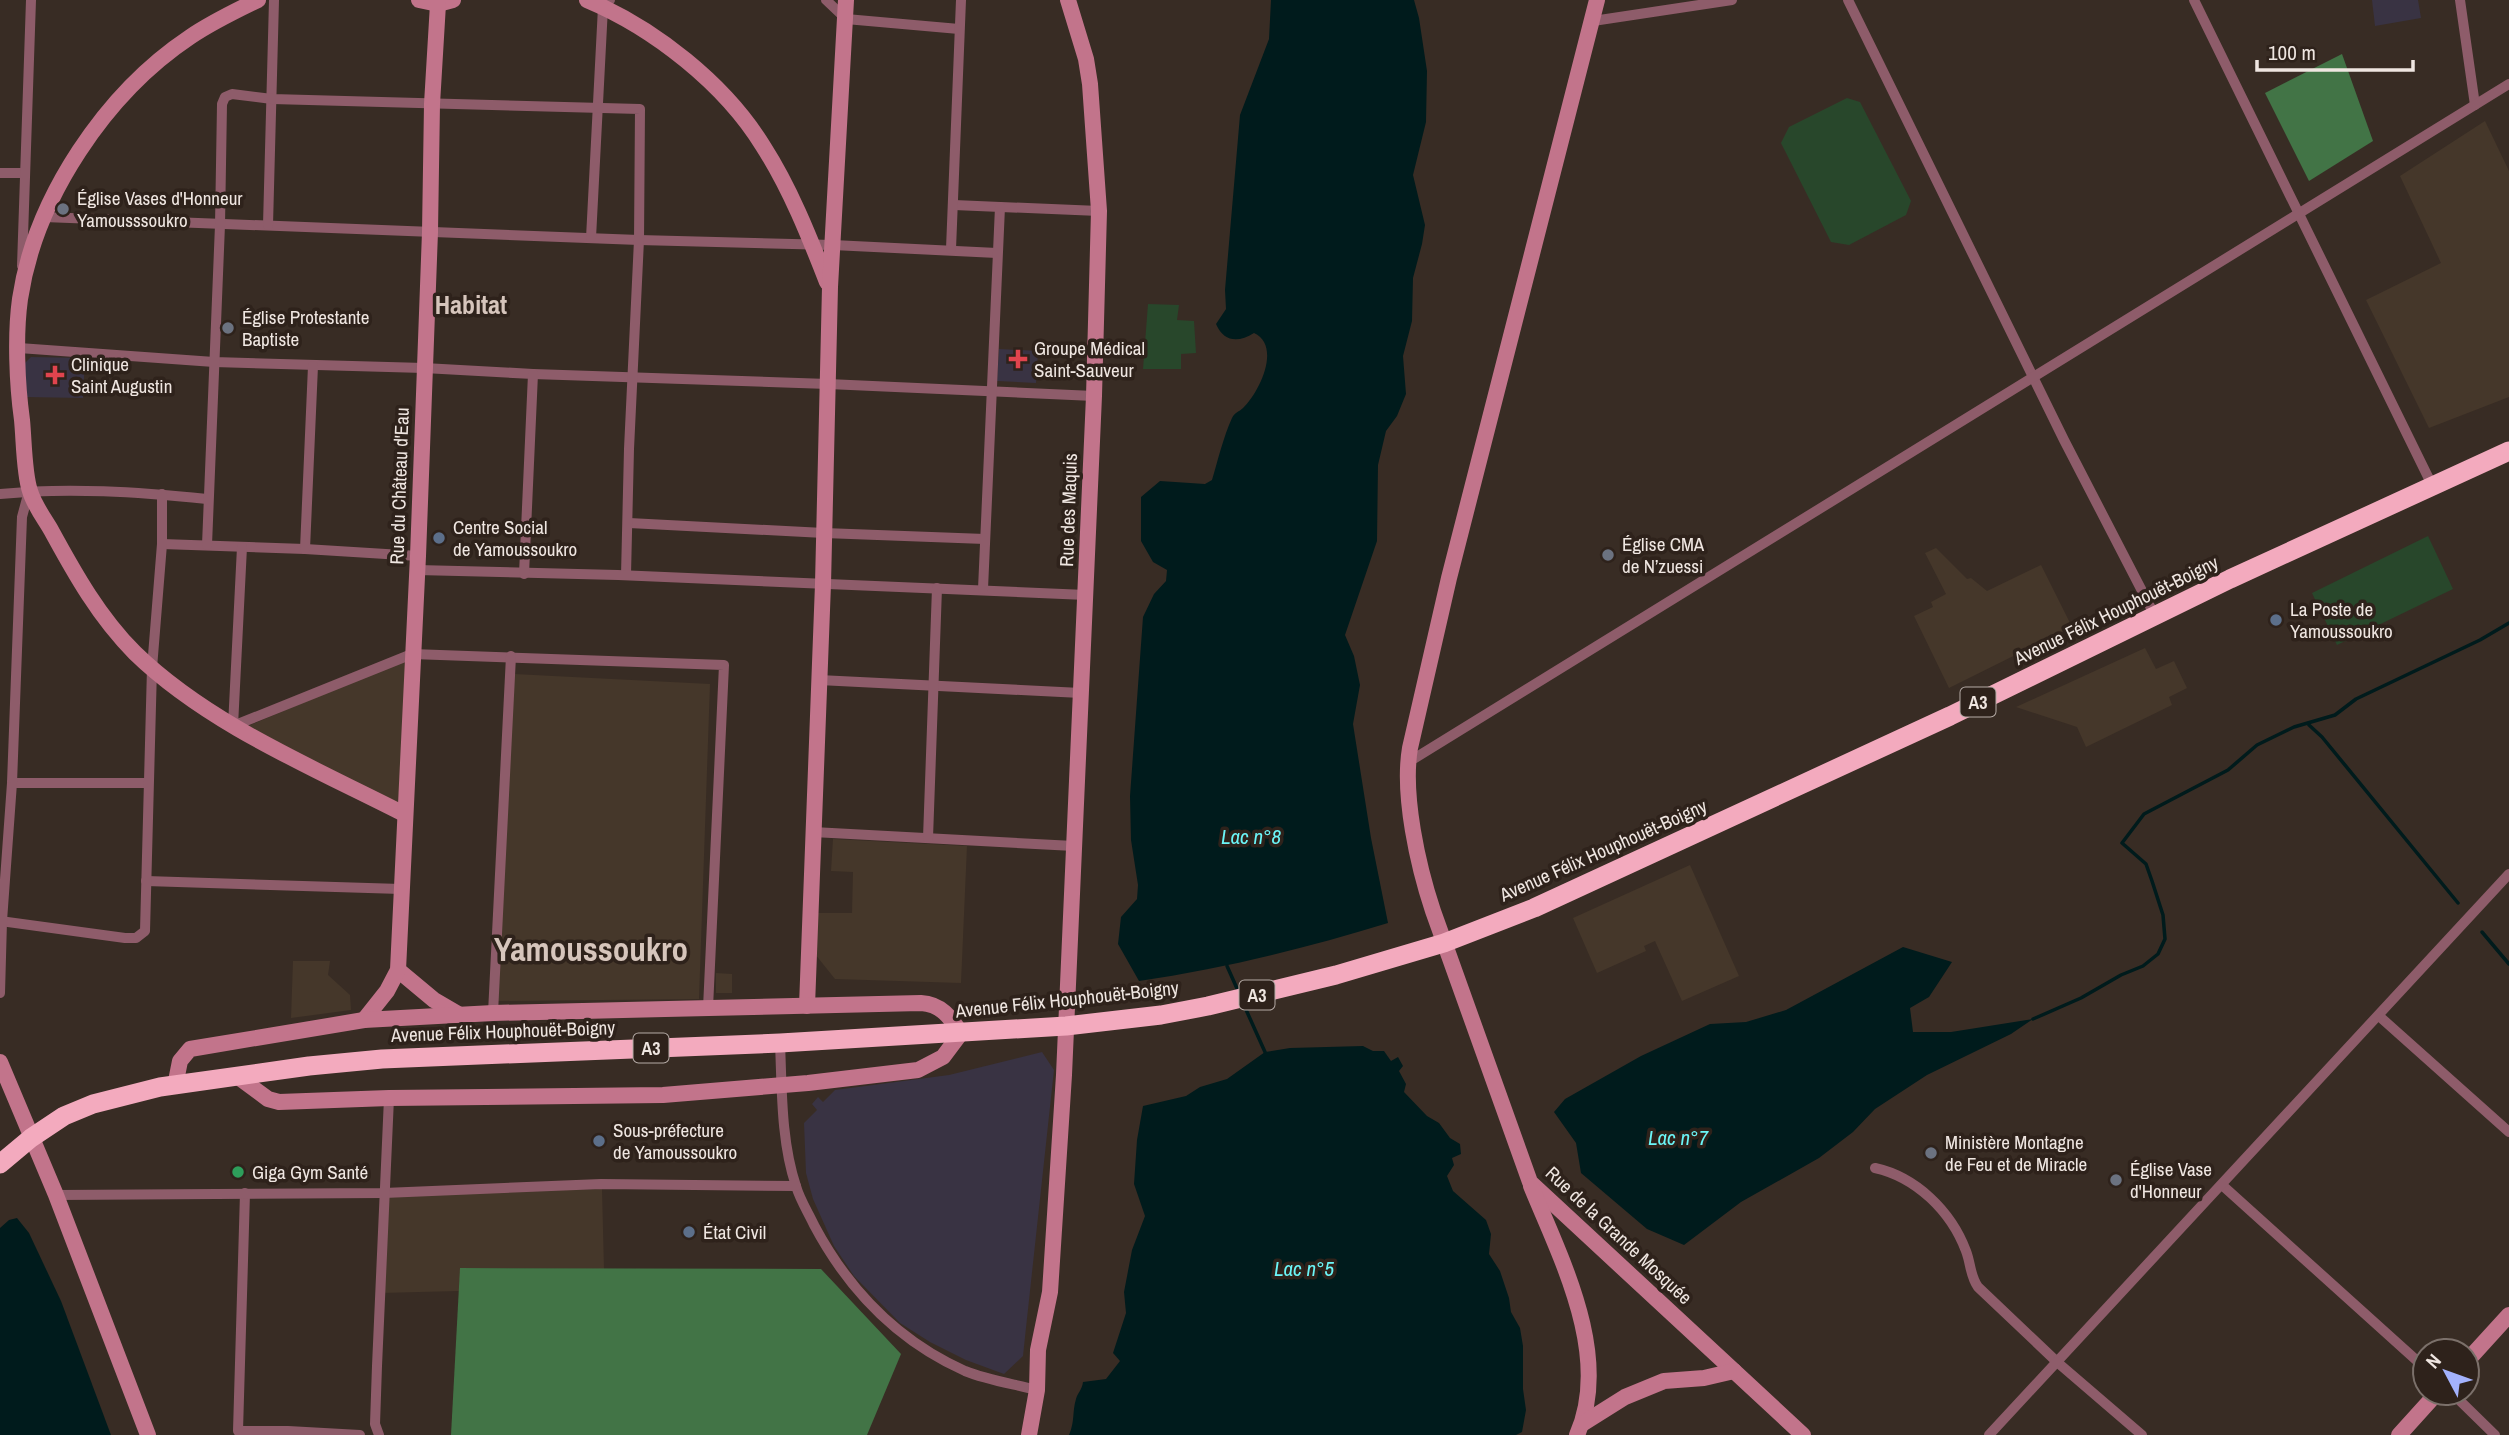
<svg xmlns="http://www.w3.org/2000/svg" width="2509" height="1435" font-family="'Archivo Narrow',sans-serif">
	<rect width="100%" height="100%" fill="#382c24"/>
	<g fill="#45372a">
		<polygon points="2485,121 2509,171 2509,397 2429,428 2366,300 2441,263 2400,176"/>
		<polygon points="1936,548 1967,579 1971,578 1987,591 2041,565 2072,627 1949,688 1914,616 1933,607 1931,602 1946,594 1925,553"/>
		<polygon points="2145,648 2156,669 2174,661 2187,688 2169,697 2172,705 2086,747 2077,727 2016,707"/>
		<polygon points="408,658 398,807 248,726"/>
		<polygon points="514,674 710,684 699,999 496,1001"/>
		<polygon points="833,839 967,846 961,983 835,979 815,954 817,913 852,913 853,872 831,871"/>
		<polygon points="1690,865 1739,976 1682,1001 1655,941 1644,946 1646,951 1597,973 1573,918"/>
		<polygon points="293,961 330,961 328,975 350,995 351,1010 291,1018"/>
		<polygon points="716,973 732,974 732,993 716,993"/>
		<polygon points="602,1189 604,1269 461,1268 459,1291 380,1293 384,1193"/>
	</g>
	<g fill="#393343">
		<polygon points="2372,0 2418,0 2421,18 2375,26"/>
		<polygon points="999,349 1038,351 1036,383 997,381"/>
		<polygon points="31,357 85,358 83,398 25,397 25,363"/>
		<polygon points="1042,1052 1054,1070 1025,1337 1023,1356 1004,1374 966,1360 930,1342 900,1323 854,1276 834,1246 813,1199 806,1173 804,1123 817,1110 812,1104 818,1097 823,1102 835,1090 949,1075"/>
	</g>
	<g fill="#28472b">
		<polygon points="1847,98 1860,102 1911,201 1906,215 1849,245 1831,242 1781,143 1789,127"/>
		<polygon points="1148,304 1179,305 1177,320 1194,321 1196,353 1181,354 1181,369 1143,369"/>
		<polygon points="2428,536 2453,589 2337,645 2312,593"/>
	</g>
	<g fill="#427446">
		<polygon points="2342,54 2373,141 2309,181 2265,93"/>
		<polygon points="460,1268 821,1269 901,1354 867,1435 451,1435"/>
	</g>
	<g fill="#001b1c">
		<path d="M 1271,0 L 1414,0 L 1419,18 L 1427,71 L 1426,122 L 1413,175 L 1425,225 L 1422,244 L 1413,278 L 1412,321 L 1403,356 L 1406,394 L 1397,416 L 1386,431 L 1378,465 L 1377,541 L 1345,635 L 1354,656 L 1360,685 L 1353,724 L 1371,838 L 1388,923 C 1306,948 1223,969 1139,981 L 1118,944 L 1121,917 L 1137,899 L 1138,885 L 1131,840 L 1130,796 L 1143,617 L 1154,594 L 1166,581 L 1167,570 L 1153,562 L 1141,541 L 1141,497 L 1160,481 L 1205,484 L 1212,480 C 1218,460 1223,438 1232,418 C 1235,412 1239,412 1243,408 C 1259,393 1282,346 1254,333 C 1238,343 1224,342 1216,324 L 1226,309 L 1225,290 L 1240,115 L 1269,39 Z"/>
		<polygon points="1903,947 1952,962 1929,997 1910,1008 1913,1032 1951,1032 2033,1019 2011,1034 1927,1075 1875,1109 1853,1132 1819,1158 1741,1202 1684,1245 1647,1229 1581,1173 1576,1143 1554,1112 1565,1099 1641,1056 1710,1024 1746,1022 1786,1010"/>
		<path d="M 1363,1046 L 1373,1051 L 1384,1051 L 1391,1061 L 1398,1057 L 1403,1066 L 1399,1071 L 1406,1084 L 1404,1092 L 1427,1116 L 1439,1123 L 1450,1138 L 1460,1144 L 1461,1154 L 1452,1158 L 1454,1165 L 1447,1176 L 1453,1191 L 1486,1220 L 1491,1234 L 1489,1254 L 1500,1271 L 1509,1298 L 1511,1312 L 1520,1328 L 1523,1346 L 1523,1389 L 1526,1410 L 1522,1432 L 1516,1435 L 1069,1435 C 1075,1421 1072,1412 1076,1399 C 1078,1392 1082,1390 1083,1382 L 1106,1379 L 1120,1361 L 1113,1353 L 1126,1313 L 1124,1292 L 1132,1250 L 1145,1216 L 1134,1184 L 1137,1140 L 1143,1106 L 1186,1096 L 1200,1087 L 1227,1079 L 1265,1052 L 1290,1048 Z"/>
		<polygon points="17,1218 29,1233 61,1301 111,1435 0,1435 0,1228 9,1220"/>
	</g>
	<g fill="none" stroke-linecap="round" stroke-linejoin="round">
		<g stroke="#001b1c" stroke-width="3.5">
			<polyline points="2309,725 2322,737 2458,903"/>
			<polyline points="2482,932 2509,964"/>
			<polyline points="1227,966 1239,993"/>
			<polyline points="1243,1003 1265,1052"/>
			<polyline points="2033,1019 2081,998 2121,975 2143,966 2158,954 2165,939 2163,915 2152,881 2146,864 2122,843 2144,814 2228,770 2257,745 2294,727 2335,715 2356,699 2480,640 2509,623"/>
		</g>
		<g stroke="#8e5c6a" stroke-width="10">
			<polyline points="826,0 846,19 959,29"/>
			<polyline points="1848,0 2064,440 2155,616"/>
			<polyline points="2194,0 2432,485"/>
			<polyline points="2460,0 2475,105"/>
			<polyline points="1593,21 1732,0"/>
			<polyline points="0,173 24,173"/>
			<polyline points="954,205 1099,211"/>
			<polyline points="44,217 639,240 833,245 997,253"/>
			<polyline points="268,225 274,0"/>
			<polyline points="591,238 603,7 610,0"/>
			<polyline points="951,249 961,0"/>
			<polyline points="22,266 31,0"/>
			<polyline points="19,348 214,362 424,368 533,374 828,384 1094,396"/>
			<path d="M 0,494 C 68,487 139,492 207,499"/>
			<polyline points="629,523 824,533 985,539"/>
			<polyline points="162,544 305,549 418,556"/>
			<polyline points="207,545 220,225 222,104 225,97 232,94 272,99 640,109 639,240 629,449 626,575"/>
			<polyline points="242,547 233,726 412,654 724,665 708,1008"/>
			<polyline points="305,549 313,366"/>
			<polyline points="417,570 618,575 1086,595"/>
			<polyline points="524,574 533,374"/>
			<polyline points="983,589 1000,207"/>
			<polyline points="819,680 1081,693"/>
			<polyline points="1407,763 2509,84"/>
			<polyline points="12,783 148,783"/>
			<polyline points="813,832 1074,846"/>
			<polyline points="928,838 937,588"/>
			<polyline points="146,881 401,889"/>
			<polyline points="0,921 125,938 136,938 145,931 152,668 162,544 162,494"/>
			<polyline points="0,993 2,921 12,783 22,517 29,491"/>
			<polyline points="493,1013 511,656"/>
			<polyline points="2379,1016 2509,1132"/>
			<path d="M 780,1043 C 782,1089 781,1142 796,1186 C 800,1200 808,1212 814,1225 C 848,1289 898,1341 965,1371 C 987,1380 1014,1384 1037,1390"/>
			<path d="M 1875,1168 C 1916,1177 1951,1211 1966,1251 C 1971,1264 1970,1276 1978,1287 L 2057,1362 L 2142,1435"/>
			<polyline points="2222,1185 2425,1368"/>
			<polyline points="245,1193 238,1431 288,1431 360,1435"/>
			<polyline points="56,1195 384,1193 601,1184 796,1186"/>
			<polyline points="2452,1393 2495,1435"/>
			<polyline points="379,1435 375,1424 377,1366 389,1098"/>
			<polyline points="1989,1435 2509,874"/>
		</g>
		<g stroke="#c2748b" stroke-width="16">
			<path d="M 258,0 C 235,11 212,22 190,37 C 106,93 35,198 20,299 C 15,335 17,384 22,420 C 24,440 24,474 30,491 C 34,505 44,518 51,530 C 75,574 99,617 135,653 C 208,724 314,768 404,814"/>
			<polyline points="419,0 438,4 453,0"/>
			<path d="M 587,0 C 654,28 725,84 763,146 C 790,188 809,236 827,282"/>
			<path d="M 1597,0 L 1449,578 L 1410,748 C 1402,795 1418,866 1433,911 L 1530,1182 L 1803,1435"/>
			<polyline points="398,970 434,1000 458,1014"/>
			<polyline points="807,1006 823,584 830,287 846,0"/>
			<polyline points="364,1020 387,991 398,970 418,556 430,232 432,104 438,4"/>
			<polyline points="0,1062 56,1195 148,1435"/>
			<path d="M 175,1086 L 180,1061 L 190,1049 L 364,1020 L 493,1013 L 921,1003 C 941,1004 950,1017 961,1033 L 943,1057 L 918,1070 L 808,1083 L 663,1095 L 389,1098 L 279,1102 L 268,1099 L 237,1076"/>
			<path d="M 1531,1186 C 1561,1259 1612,1356 1577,1435"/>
			<polyline points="2467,1361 2509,1315"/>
			<polyline points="1582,1424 1625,1397 1664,1381 1704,1378 1734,1371"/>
			<polyline points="1029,1435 1037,1390 1038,1350 1050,1292 1064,1075 1094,396 1099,211 1090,84 1086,59 1068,0"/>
			<polyline points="2399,1435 2437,1393"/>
		</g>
		<polyline stroke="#f3aabe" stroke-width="19" points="0,1164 31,1138 64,1116 93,1104 160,1087 309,1066 382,1059 780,1043 1066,1026 1161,1015 1208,1006 1336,975 1444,943 1534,908 1950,716 2230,579 2509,451"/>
	</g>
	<g fill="#6b7280" stroke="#2e221b" stroke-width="2.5">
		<circle cx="63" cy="209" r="7"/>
		<circle cx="228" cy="328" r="7"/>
		<circle cx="1608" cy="555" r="7"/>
		<circle cx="1931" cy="1153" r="7"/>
		<circle cx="2116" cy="1180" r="7"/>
	</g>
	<g fill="#e0444e" stroke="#2e221b" stroke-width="2.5">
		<path d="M1014.5 348.5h7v7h7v7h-7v7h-7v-7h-7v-7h7z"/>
		<path d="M51.5 364.5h7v7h7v7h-7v7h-7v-7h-7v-7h7z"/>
	</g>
	<g fill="#5c6f8a" stroke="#2e221b" stroke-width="2.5">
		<circle cx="439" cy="538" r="7"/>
		<circle cx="2276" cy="620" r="7"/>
		<circle cx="599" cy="1141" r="7"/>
		<circle cx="689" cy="1232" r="7"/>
	</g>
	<circle fill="#2e9e5b" stroke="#2e221b" stroke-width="2.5" cx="238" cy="1172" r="7"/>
	<g text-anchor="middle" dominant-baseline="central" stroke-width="7" stroke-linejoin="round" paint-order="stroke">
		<g fill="#2e221b" stroke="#b5aba6" stroke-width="2">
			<rect x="1960.5" y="687.5" width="35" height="29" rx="5"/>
			<rect x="1239.5" y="980.5" width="35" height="29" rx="5"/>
			<rect x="633.5" y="1033.5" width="35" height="29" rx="5"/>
		</g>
		<g font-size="18" font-weight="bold" fill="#efe6e1">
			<text x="1978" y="702">A3</text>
			<text x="1257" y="995">A3</text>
			<text x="651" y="1048">A3</text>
		</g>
		<g font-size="19" fill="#efe6e1" stroke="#2e221b" text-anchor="start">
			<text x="77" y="198">Église Vases d'Honneur<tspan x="77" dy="22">Yamousssoukro</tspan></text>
			<text x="242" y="317">Église Protestante<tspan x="242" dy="22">Baptiste</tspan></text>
			<text x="1034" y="348">Groupe Médical<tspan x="1034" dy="22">Saint-Sauveur</tspan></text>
			<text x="71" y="364">Clinique<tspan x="71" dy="22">Saint Augustin</tspan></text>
			<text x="453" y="527">Centre Social<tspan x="453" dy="22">de Yamoussoukro</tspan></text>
			<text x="1622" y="544">Église CMA<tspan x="1622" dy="22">de N’zuessi</tspan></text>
			<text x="2290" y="609">La Poste de<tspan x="2290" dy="22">Yamoussoukro</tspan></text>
			<text x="613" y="1130">Sous-préfecture<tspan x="613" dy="22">de Yamoussoukro</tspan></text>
			<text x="1945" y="1142">Ministère Montagne<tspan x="1945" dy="22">de Feu et de Miracle</tspan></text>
			<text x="2130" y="1169">Église Vase<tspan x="2130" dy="22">d'Honneur</tspan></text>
			<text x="252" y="1172">Giga Gym Santé</text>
			<text x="703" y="1232">État Civil</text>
		</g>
		<g font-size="19" fill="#efe6e1" stroke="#2e221b">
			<text transform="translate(399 486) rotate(-88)">Rue du Château d'Eau</text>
			<text transform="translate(1068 510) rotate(-88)">Rue des Maquis</text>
			<text transform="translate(2116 610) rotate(-26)">Avenue Félix Houphouët-Boigny</text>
			<text transform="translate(1603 850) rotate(-24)">Avenue Félix Houphouët-Boigny</text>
			<text transform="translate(1067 999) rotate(-6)">Avenue Félix Houphouët-Boigny</text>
			<text transform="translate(503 1031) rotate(-2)">Avenue Félix Houphouët-Boigny</text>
			<text transform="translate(1619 1235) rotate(43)">Rue de la Grande Mosquée</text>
		</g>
		<g font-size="21" font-style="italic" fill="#6bf6f8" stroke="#2e221b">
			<text x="1251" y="836">Lac n°8</text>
			<text x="1678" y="1137">Lac n°7</text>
			<text x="1304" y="1268">Lac n°5</text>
		</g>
		<g font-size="26" font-weight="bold" fill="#d6c5bc" stroke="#2e221b">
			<text x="471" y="304">Habitat</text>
		</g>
		<g font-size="33" font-weight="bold" fill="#d6c5bc" stroke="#2e221b">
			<text x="591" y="949">Yamoussoukro</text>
		</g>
	</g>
	<g transform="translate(2446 1372) rotate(311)"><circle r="33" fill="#2e221b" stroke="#7b706a" stroke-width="2"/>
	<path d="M0-5L12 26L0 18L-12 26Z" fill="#a3b2fd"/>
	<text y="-10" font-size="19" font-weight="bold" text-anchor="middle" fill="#efe6e1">N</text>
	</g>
	<path d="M2257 60v10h156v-10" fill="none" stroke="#efe6e1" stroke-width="3.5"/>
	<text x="2268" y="60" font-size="21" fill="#efe6e1" stroke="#2e221b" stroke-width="5" paint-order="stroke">100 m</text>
</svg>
